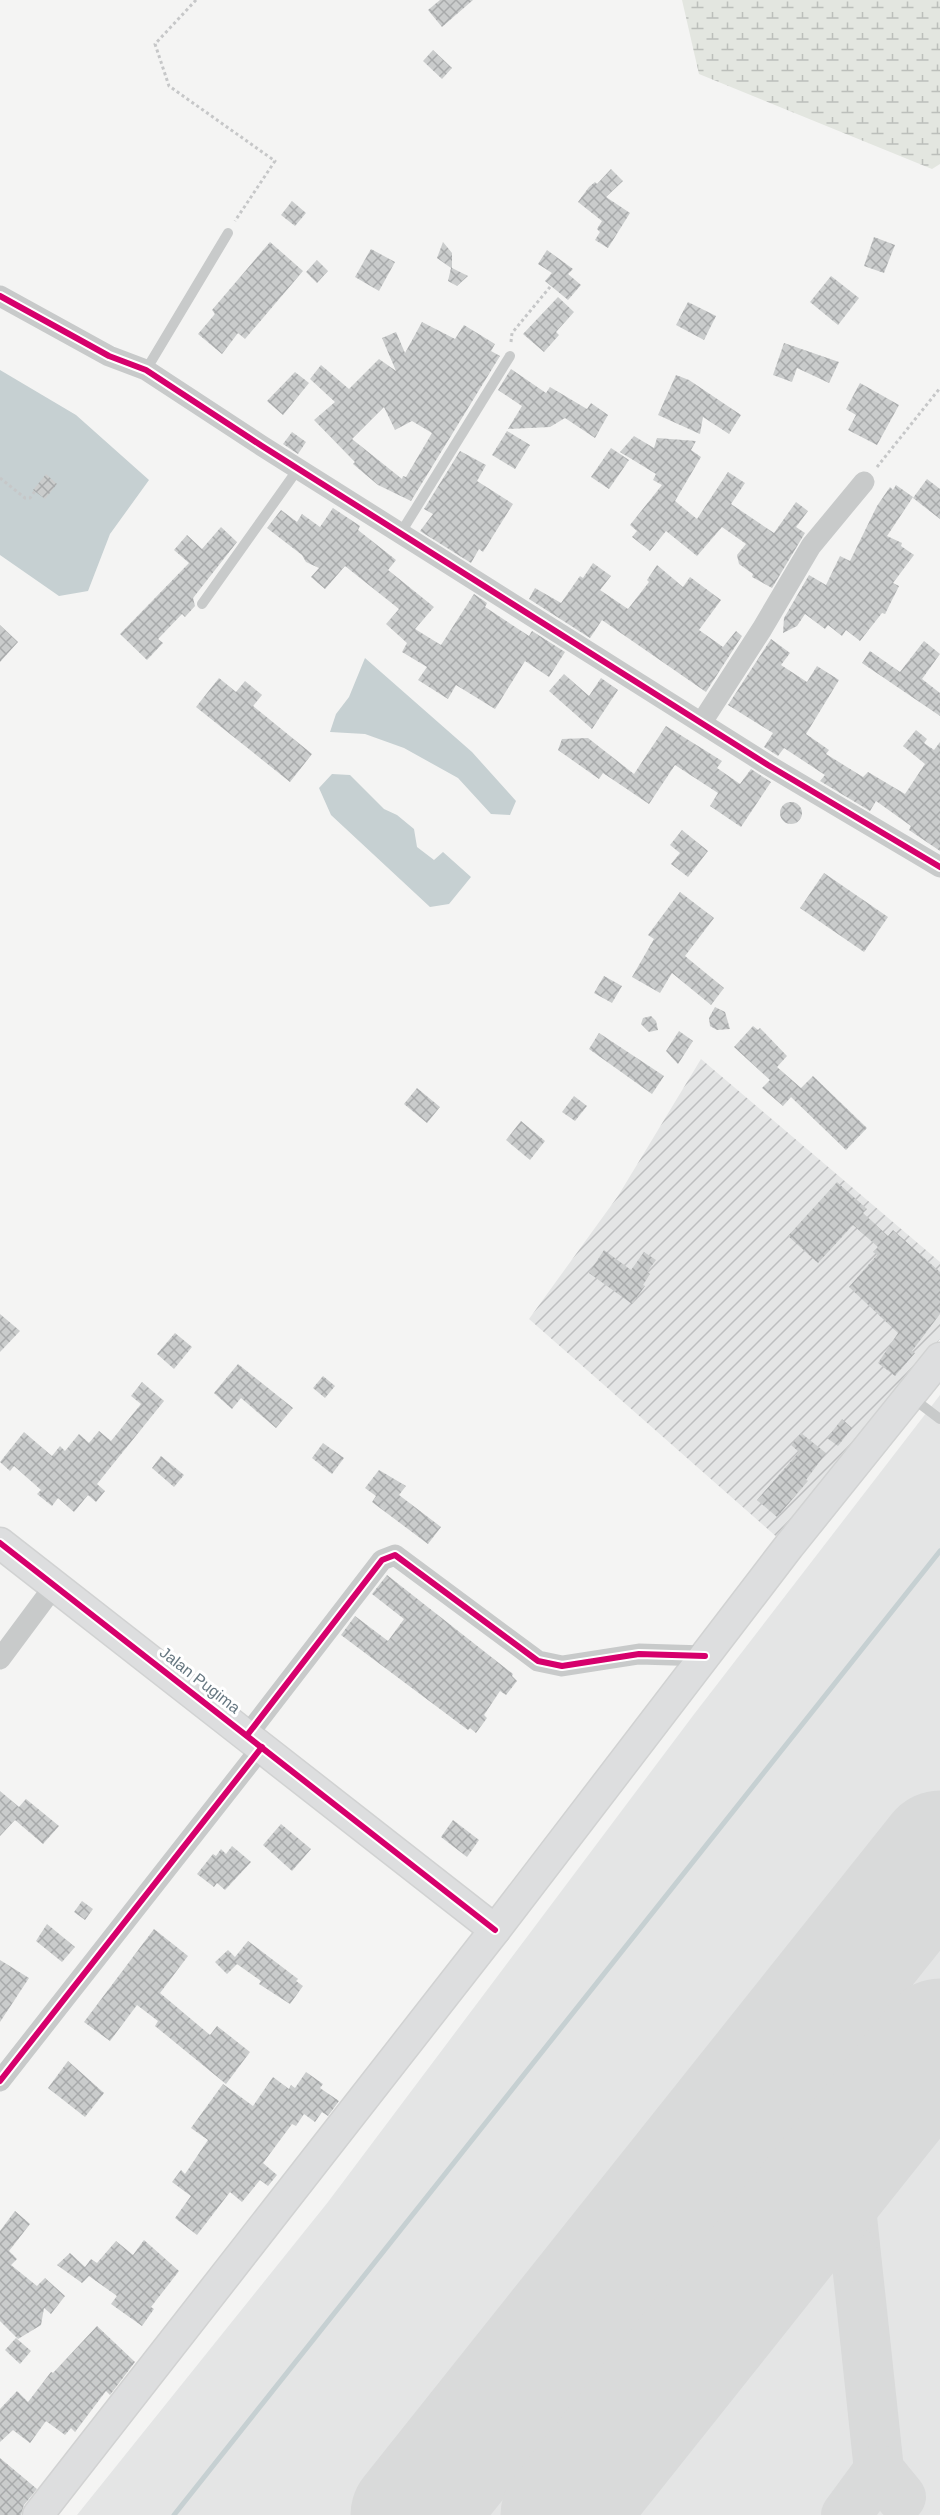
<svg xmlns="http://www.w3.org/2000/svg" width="940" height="2515" font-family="Arial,sans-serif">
	<defs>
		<pattern id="industrial-furrows" width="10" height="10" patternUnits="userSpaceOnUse" patternTransform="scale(1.5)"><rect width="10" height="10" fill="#e4e5e5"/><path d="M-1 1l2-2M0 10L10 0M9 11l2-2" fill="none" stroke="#bdbebf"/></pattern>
		<pattern id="wetland-marsh" width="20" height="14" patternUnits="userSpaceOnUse" patternTransform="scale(1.5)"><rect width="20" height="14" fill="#e3e6e0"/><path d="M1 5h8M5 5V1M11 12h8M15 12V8" fill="none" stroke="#bcbfbb"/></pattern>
		<pattern id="building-cross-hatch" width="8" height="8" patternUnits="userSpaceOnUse" patternTransform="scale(1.5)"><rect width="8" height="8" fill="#cacccc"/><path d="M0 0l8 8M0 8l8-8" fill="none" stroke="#a8aaab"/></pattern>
	</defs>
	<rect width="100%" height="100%" fill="#f4f4f3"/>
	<polygon fill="#e4e5e5" points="940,1395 940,2515 77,2515 328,2202 695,1713"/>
	<polygon fill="url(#industrial-furrows)" points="701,1059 940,1262 940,1339 779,1539 529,1319 618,1196"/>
	<polygon fill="url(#wetland-marsh)" points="682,0 940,0 940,164 932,169 699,74"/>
	<g fill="#c6d0d2">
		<polygon points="0,370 76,415 149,480 110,534 88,591 59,596 0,555"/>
		<polygon points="365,658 472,752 516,801 510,815 491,814 458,778 404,748 365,734 330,732 336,714 349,697"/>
		<polygon points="332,774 350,775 384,809 397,815 414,829 417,847 434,860 443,852 471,877 449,904 430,907 331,815 319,788"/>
	</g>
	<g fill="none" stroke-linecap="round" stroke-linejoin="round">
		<polyline stroke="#c6d0d2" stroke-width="5" points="174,2515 940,1551"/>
		<g stroke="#d9dada" stroke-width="50">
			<polyline points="869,2040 849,2110 846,2161 879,2470 901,2497"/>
			<path d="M 725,2219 C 786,2172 824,2189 854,2257"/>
			<polyline points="846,2515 879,2470"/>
		</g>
		<g stroke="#d9dada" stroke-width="123">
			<polyline points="412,2515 940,1852"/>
			<polyline points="562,2515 940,2040"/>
		</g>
	</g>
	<g fill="url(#building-cross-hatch)" fill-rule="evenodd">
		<polygon points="440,0 473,0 442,27 428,10"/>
		<polygon points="433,50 452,68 442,79 423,61"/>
		<polygon points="611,169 623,181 606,197 630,213 608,248 595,240 600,232 597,229 602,221 578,202 589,187 595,182 597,184"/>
		<polygon points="292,201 306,213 295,226 281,215"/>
		<polygon points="874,237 895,245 884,273 864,266"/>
		<polygon points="270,242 303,271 245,339 238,333 222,354 198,334 215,314 212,310"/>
		<polygon points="443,242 452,253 452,268 468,276 457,286 448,281 451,268 437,258"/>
		<polygon points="371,249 395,262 379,291 355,277"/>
		<polygon points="547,250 573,269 568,274 581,285 568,300 545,281 552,273 538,264"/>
		<polygon points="317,260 328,271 317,283 306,272"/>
		<polygon points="831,276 859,298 838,325 810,302"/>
		<polygon points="558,297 574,312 556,332 559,335 544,352 523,334"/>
		<polygon points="688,302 716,316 704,340 676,325"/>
		<path d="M 422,322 L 455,339 L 464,325 L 495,344 L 491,351 L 500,356 L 411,501 L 378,485 L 353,464 L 355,462 L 314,420 L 335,402 L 310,379 L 321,365 L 349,389 L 379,359 L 396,371 L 382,338 L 396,332 L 405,353 ZM 384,407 L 395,430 L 412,421 L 432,433 L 406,477 L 403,476 L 402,479 L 352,439 Z"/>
		<polygon points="784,343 839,362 829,383 797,368 792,382 773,375"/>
		<polygon points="511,369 546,393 550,387 587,409 591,403 608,415 595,438 565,418 550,427 508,429 522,406 498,390"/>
		<polygon points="295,372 309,383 283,415 267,401"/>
		<polygon points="676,375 689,380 741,415 729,434 703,417 700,434 658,415"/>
		<polygon points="860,383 899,405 877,445 848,430 856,415 846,409"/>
		<polygon points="507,431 530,445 515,469 492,455"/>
		<polygon points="292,432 306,442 298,454 283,444"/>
		<polygon points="634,436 654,448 657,438 696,441 691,450 701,457 675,501 697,519 728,472 745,483 731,504 774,533 796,502 808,511 796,527 805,533 772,588 752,577 753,574 739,564 737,555 746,544 722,527 697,556 666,531 650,551 632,537 637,531 630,525 662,485 653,480 656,474 620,452"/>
		<polygon points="611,448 629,460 609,489 591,477"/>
		<polygon points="460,451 486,465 477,481 513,504 483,552 479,549 471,563 420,531 433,514 424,509"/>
		<polygon points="46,474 57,484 45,499 33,490"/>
		<polygon points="927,479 940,489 940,519 913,498"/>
		<polygon points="896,485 913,497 887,536 902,543 901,546 914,555 893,583 899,586 885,614 882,613 860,641 846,630 842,636 828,625 825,629 805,614 797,626 783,633 784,618 809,575 826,585 840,556 850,561 877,506 890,487 893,490"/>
		<polygon points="333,508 360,526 358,530 396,560 388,570 434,607 415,629 441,645 474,594 487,603 485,607 529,636 532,631 565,652 549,677 525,661 495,709 456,685 448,699 418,680 427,667 402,652 407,643 386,624 399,609 345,566 325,589 311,577 319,568 306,562 302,555 267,528 281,510 297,522 302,514 320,527"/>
		<polygon points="221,527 237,542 193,598 195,606 185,617 182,614 158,639 163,643 147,660 120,634 189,563 174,550 187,535 202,549"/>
		<polygon points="593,563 611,576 600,590 628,609 649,582 647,580 657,565 683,587 690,577 721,600 699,630 723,647 736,631 742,636 706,692 602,620 590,638 529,599 535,588 561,603 580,576 583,578"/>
		<polygon points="0,625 18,642 0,662"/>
		<polygon points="771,639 790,653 781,665 807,682 817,666 839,680 806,734 829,750 826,754 863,777 868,772 905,794 925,764 903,746 916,730 927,739 924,743 934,750 940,742 940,851 909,830 911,826 876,801 870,811 820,781 825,775 784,748 778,756 764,747 773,733 728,705"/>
		<polygon points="924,641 940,654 922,679 940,693 940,716 862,663 870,651 900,672"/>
		<polygon points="564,674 589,696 601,678 618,690 592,729 549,691"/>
		<polygon points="219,678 236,692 245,681 262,695 253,706 312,754 290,782 196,707"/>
		<polygon points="666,726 722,761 717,768 740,784 751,769 771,782 741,827 710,806 718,793 675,765 649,804 603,773 599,779 558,750 562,739 588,738 634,774"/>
		<circle cx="791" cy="813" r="11"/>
		<polygon points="682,830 708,851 688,877 671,864 680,853 670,845"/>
		<polygon points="824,873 888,917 864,952 800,908"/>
		<polygon points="680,892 714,918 685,956 724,988 711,1005 672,973 660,993 632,977 654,939 648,935"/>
		<polygon points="604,976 622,986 612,1003 594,993"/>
		<polygon points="715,1007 725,1012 730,1029 717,1030 710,1026 709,1018"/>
		<polygon points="651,1016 656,1021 658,1030 649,1032 641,1024 643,1018"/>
		<polygon points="753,1026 758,1030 760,1028 787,1056 777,1067 801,1088 813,1076 867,1128 846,1150 791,1097 783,1106 762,1088 770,1080 734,1047"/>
		<polygon points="679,1031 693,1041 678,1064 666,1051"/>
		<polygon points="599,1033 664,1076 652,1094 589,1049"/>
		<polygon points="417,1088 440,1107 427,1123 404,1104"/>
		<polygon points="574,1096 587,1106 575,1121 562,1112"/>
		<polygon points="521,1121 545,1141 530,1160 506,1140"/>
		<polygon points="837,1182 867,1209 863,1213 888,1236 893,1230 940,1272 940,1314 912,1351 915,1353 895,1376 878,1363 898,1333 849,1287 877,1255 873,1252 878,1247 853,1225 818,1263 788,1236"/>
		<polygon points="604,1250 631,1270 644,1252 656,1260 647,1272 650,1274 643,1285 645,1286 632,1304 589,1273"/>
		<polygon points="0,1314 20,1331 0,1352"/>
		<polygon points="175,1333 192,1347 174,1369 157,1354"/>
		<polygon points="238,1364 293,1408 276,1428 241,1398 232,1409 214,1393"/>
		<polygon points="323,1376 335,1386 325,1398 313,1388"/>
		<polygon points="142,1382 164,1401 97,1484 105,1491 96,1502 88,1495 74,1512 58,1498 52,1506 37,1494 41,1490 14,1466 10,1471 0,1462 24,1432 52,1456 60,1446 65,1451 79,1434 89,1443 99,1431 111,1441 141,1404 131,1396"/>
		<polygon points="842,1419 852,1428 838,1446 827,1438"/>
		<polygon points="801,1433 826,1453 806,1480 808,1481 777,1517 757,1500 799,1452 791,1445"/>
		<polygon points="323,1443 344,1458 332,1474 312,1458"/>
		<polygon points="161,1456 184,1475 174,1487 152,1468"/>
		<polygon points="379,1470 406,1486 399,1495 441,1527 428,1544 372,1502 376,1496 365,1488"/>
		<polygon points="387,1575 513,1674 512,1676 517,1681 506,1695 500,1691 484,1715 487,1718 476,1733 470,1728 468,1730 341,1635 355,1616 388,1641 404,1619 372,1594"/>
		<polygon points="0,1791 19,1807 26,1799 59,1826 43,1844 15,1820 0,1836"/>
		<polygon points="453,1820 479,1840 467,1857 441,1837"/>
		<polygon points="281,1824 311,1849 292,1871 263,1845"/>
		<polygon points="232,1846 251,1862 225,1890 217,1883 214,1887 197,1874 213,1854 216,1856 221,1849 226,1854"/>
		<polygon points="82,1901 93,1909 85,1920 74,1912"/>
		<polygon points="47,1924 75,1947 62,1962 36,1941"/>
		<polygon points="154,1929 188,1956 160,1993 210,2035 217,2026 250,2052 226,2084 155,2026 158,2021 137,2005 110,2041 84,2022"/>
		<polygon points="248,1941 298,1979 296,1981 303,1986 290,2004 259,1984 261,1981 237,1964 227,1974 215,1962 228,1950 235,1957"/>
		<polygon points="0,1960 29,1978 0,2022"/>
		<polygon points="68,2061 104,2093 85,2117 48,2088"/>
		<polygon points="306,2072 323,2084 320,2088 339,2101 328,2116 322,2112 315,2122 304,2114 296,2126 292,2124 263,2163 277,2175 268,2186 260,2180 242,2202 230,2192 197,2235 175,2218 191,2196 172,2182 181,2170 185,2174 208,2140 191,2128 223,2084 253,2106 273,2077 289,2089 291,2085 295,2088"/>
		<polygon points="15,2211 30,2224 9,2251 17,2259 11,2265 37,2286 45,2278 65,2296 51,2314 44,2308 41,2325 18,2339 0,2321 0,2231"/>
		<polygon points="144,2240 179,2271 151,2307 154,2309 142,2326 111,2304 117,2296 89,2276 82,2283 57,2265 70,2253 85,2267 91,2259 97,2263 116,2241 133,2255"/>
		<polygon points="97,2326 135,2362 110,2395 106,2391 75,2432 71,2428 65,2435 46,2421 30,2443 13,2430 0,2442 0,2409 17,2391 28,2402 51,2372 53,2373"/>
		<polygon points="16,2338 31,2351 20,2364 5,2350"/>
		<polygon points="0,2458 37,2489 24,2505 21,2515 0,2515"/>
	</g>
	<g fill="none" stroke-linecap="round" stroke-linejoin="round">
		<defs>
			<g id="secondary">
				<polyline points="0,1543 495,1930"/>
				<polyline points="38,2515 495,1930 789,1546 940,1358"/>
			</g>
		</defs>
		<use href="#secondary" stroke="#d1d2d2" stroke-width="33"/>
		<g stroke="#c6c7c8" stroke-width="3" stroke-dasharray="3 3" stroke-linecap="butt">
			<polyline points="196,0 155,44 169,86 275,161 235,221"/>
			<polyline points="511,342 512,333 550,287"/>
			<polyline points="877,467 940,388"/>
			<polyline points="0,478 25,498 30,498 35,491"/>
		</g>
		<g stroke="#c8caca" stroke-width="10">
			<polyline points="146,370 228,233"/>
			<polyline points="400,534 510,356"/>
			<polyline points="202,604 298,469"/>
			<polyline points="911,1397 940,1419"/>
		</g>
		<g stroke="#c8caca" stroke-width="21">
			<polyline points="0,296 109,356 146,370 262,446 768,765 940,867"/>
			<polyline points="702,722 762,629 811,546 864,482"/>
			<polyline points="0,1659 55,1585"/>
			<polyline points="248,1734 382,1560 395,1555 538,1661 562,1666 639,1654 705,1656"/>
			<polyline points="0,2081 262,1747"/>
		</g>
		<use href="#secondary" stroke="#dddedf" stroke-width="30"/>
		<defs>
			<g id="cycleway">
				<polyline points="0,296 109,356 146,370 262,446 768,765 940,867"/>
				<polyline points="0,1543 495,1930"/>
				<polyline points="248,1734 382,1560 395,1555 538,1661 562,1666 639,1654 705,1656"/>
				<polyline points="0,2081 262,1747"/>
			</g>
		</defs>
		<use href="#cycleway" stroke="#fff" stroke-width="10"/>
		<use href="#cycleway" stroke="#d6006c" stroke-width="6"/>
	</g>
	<g text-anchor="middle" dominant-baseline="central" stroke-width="6" stroke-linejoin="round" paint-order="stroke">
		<g font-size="16" fill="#667781" stroke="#fff">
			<text transform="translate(200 1680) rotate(38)">Jalan Pugima</text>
		</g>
	</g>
</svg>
